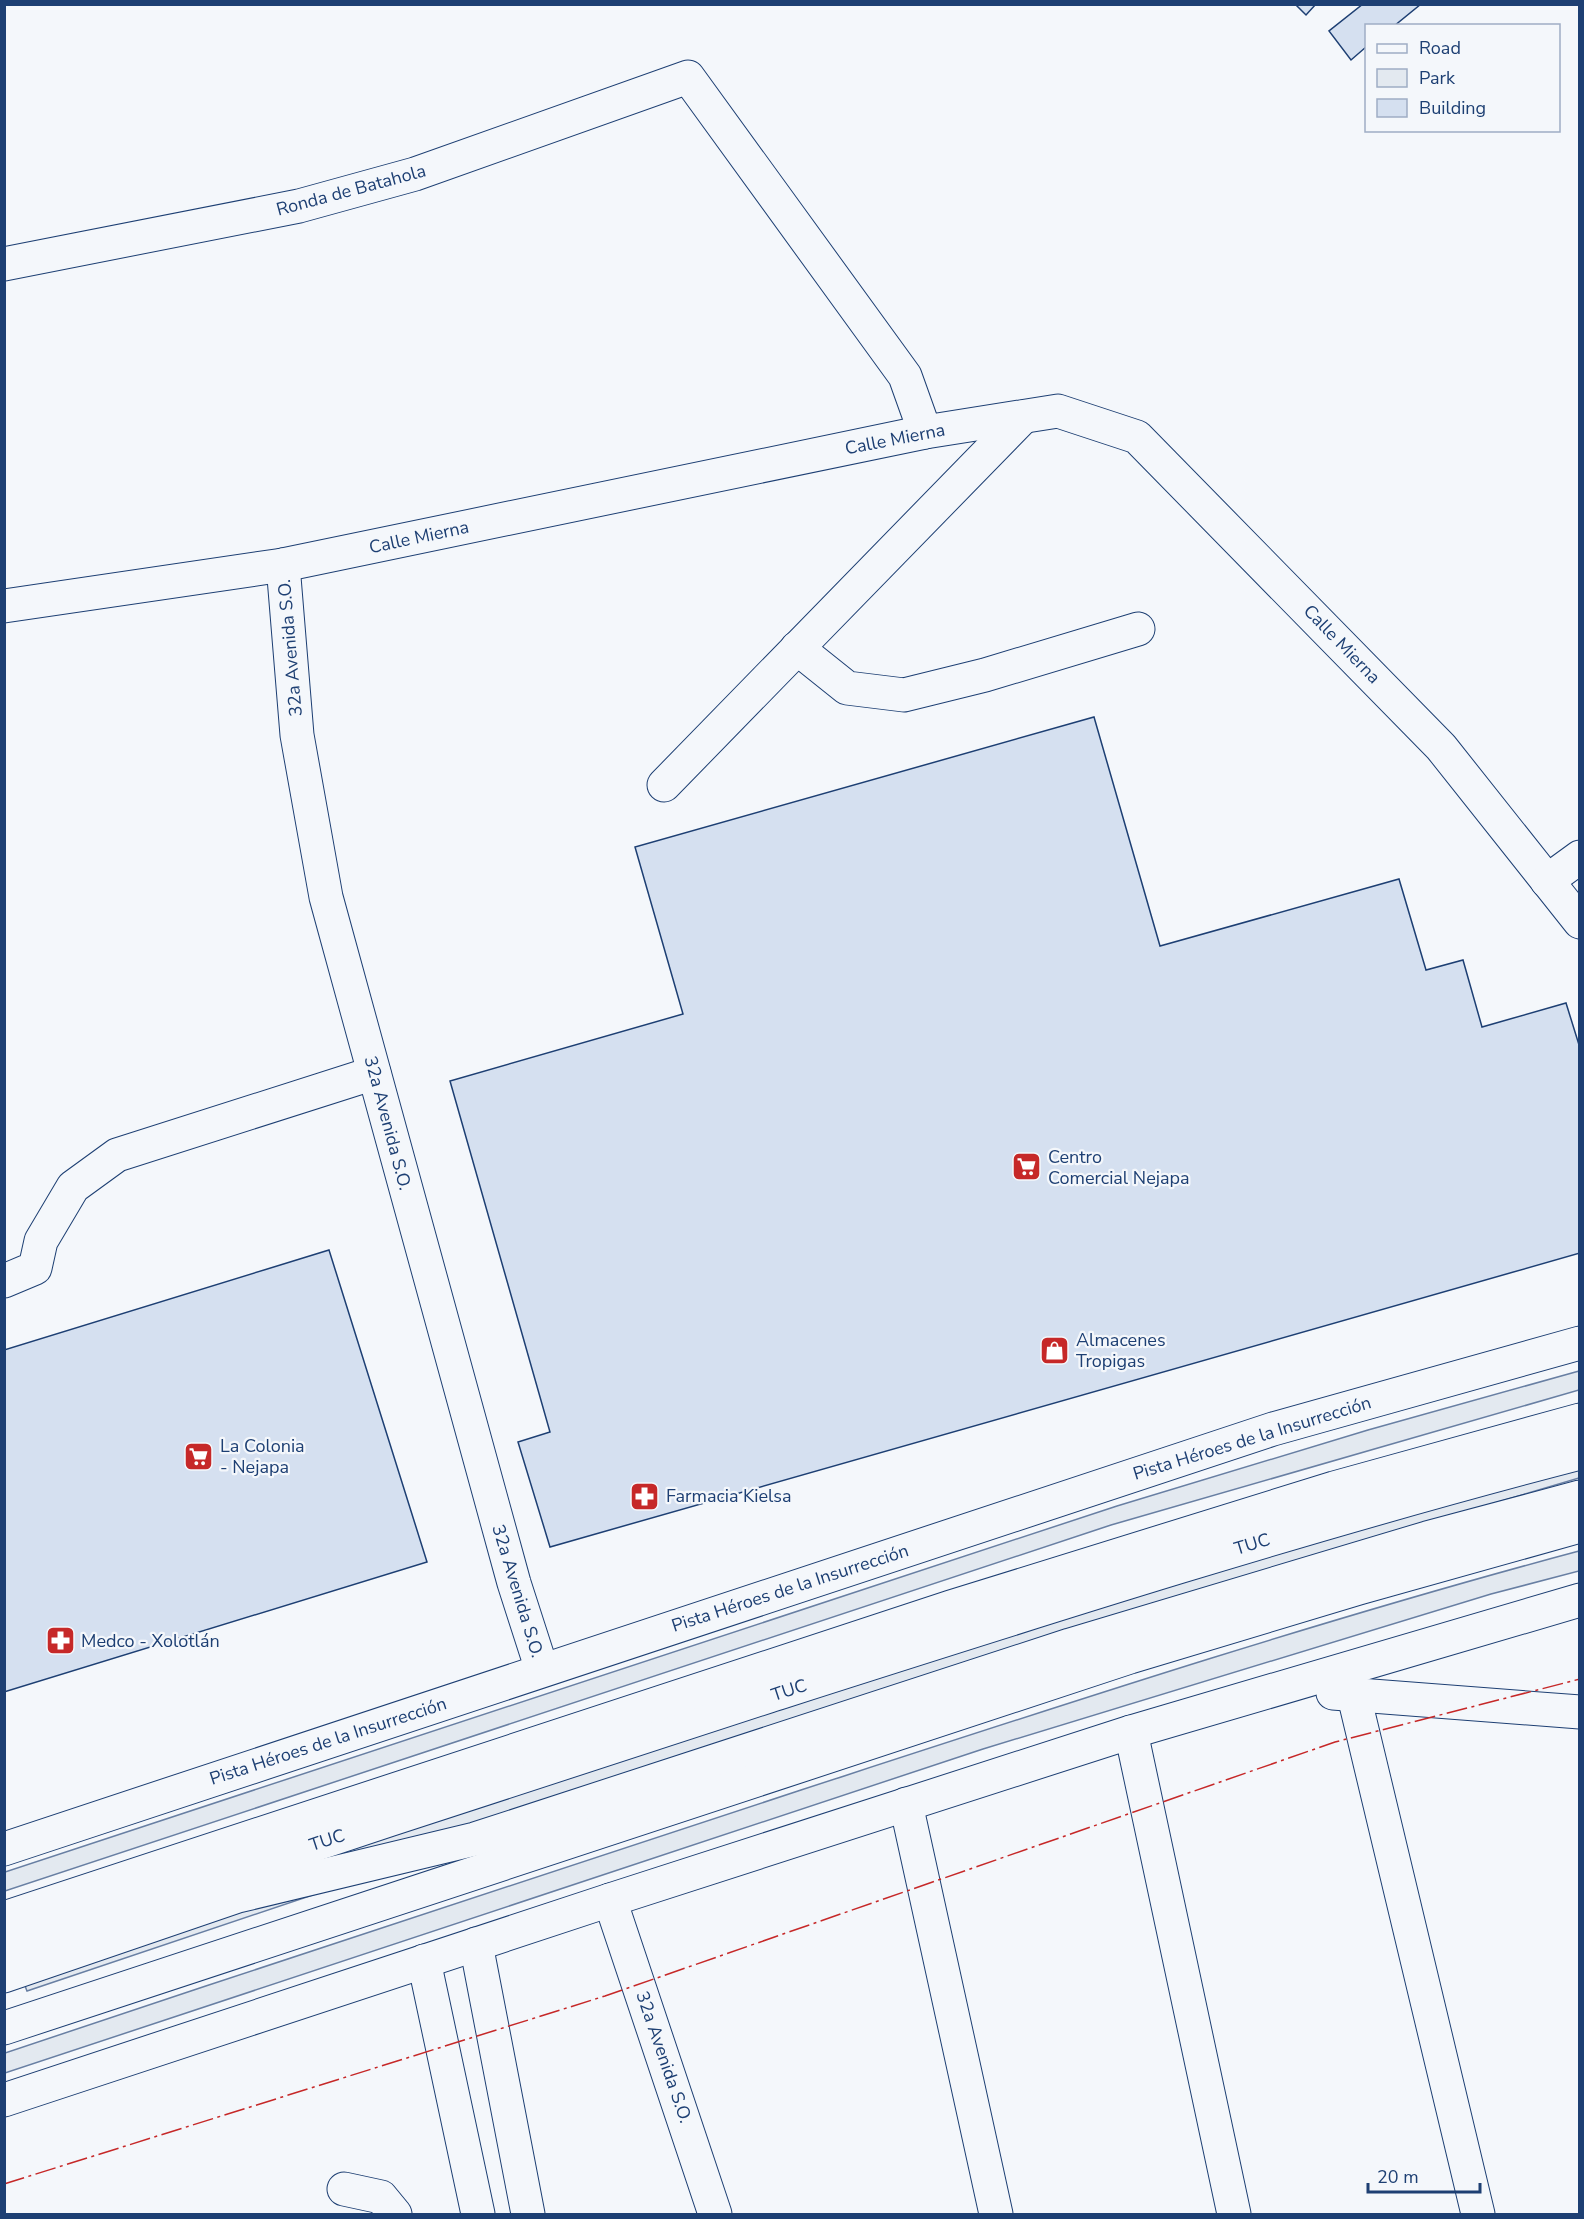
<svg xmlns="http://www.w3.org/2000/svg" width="1584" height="2219" font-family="'Nunito Sans',sans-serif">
	<rect width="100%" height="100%" fill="#f4f7fb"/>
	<g fill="#e3e9f0" stroke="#687fa3" stroke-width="1.5">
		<polygon points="1579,1371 1579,1390 1111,1525 5,1891 5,1872 1117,1506 1368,1430"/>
		<polygon points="1579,1461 1579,1478 1093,1622 446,1833 241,1882 1042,1620"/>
		<path d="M 1579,1551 L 1579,1571 L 1491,1594 L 983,1749 L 5,2073 L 5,2053 C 270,1964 536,1877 801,1790 C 1059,1706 1317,1621 1579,1551 Z"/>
		<polygon points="384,1871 27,1991 22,1978 242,1903"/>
	</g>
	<g fill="#d5e0f0" stroke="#1d3f73" stroke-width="1.5">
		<polygon points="1295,4 1316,4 1306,15"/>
		<polygon points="1363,4 1421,4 1394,26 1366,26 1366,47 1351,60 1329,31"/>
		<polygon points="1094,717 1160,946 1399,879 1426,970 1463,960 1482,1027 1566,1003 1580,1048 1580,1253 550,1547 518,1442 550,1432 450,1081 683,1014 635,847"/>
		<polygon points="329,1250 427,1562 4,1692 4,1350"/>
	</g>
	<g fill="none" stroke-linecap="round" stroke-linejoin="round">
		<defs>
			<g id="minor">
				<polyline points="4,264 299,206 415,174 688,77 905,376 925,432"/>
				<polyline points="283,565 297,735 326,897 514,1583 542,1670"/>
				<polyline points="4,606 283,565 925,432 1058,411 1137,437 1441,747 1580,922"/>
				<polyline points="797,648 847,688 904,695 985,675 1138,629"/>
				<polyline points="664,785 1023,417"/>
				<polyline points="1547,881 1580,857"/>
				<polyline points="4,1281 35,1268 41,1241 73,1187 117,1155 374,1073"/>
				<polyline points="1333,1693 1580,1712"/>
				<polyline points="1354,1696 1478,2214"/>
				<polyline points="1131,1732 1234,2214"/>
				<polyline points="906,1804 996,2214"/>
				<polyline points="4,1849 1273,1429 1580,1343"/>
				<polyline points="610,1900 715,2214"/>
				<polyline points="476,1944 528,2214"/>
				<path d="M 4,1948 C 258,1862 514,1779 769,1696 C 1038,1610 1306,1524 1580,1453"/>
				<polyline points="424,1961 478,2214"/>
				<polyline points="4,1976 238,1896 475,1839 1070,1645 1427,1538 1580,1497"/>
				<polyline points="4,2100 610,1900 1131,1732 1580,1600"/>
				<polyline points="344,2189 381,2197 395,2214"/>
			</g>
			<g id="major">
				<polyline points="4,1918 951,1607 1334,1488 1580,1420"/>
				<polyline points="4,2028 1130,1657 1359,1588 1580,1526"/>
			</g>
		</defs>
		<use href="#minor" stroke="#1d3f73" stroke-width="35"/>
		<use href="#major" stroke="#1d3f73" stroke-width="35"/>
		<use href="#minor" stroke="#f4f7fb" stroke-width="33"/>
		<use href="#major" stroke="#f4f7fb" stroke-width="33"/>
		<polyline stroke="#c62828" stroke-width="1.5" stroke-dasharray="21 4.5 3 4.5" stroke-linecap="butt" points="4,2184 605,1996 1335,1742 1580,1679"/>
	</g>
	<defs>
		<symbol id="supermarket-square" viewBox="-11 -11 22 22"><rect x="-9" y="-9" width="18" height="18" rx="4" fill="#c62828" stroke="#f4f7fb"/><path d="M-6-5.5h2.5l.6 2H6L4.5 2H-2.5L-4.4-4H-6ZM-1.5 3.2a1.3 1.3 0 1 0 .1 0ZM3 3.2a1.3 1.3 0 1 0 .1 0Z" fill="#fff"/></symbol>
		<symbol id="shop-square" viewBox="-11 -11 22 22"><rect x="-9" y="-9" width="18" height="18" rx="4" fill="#c62828" stroke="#f4f7fb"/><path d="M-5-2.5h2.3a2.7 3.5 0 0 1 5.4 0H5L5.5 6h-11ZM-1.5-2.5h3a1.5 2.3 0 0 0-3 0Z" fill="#fff"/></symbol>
		<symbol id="pharmacy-square" viewBox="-11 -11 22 22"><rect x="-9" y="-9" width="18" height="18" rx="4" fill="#c62828" stroke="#f4f7fb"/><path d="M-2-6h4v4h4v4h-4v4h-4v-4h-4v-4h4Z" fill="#fff"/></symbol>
	</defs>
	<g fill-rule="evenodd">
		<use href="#supermarket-square" x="1010" y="1150" width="33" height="33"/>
		<use href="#shop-square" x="1038" y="1334" width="33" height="33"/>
		<use href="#supermarket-square" x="182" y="1440" width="33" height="33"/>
		<use href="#pharmacy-square" x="628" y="1480" width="33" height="33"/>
		<use href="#pharmacy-square" x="44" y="1624" width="33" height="33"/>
	</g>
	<g text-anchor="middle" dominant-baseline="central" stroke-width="4.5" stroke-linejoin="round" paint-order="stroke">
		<g font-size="18" fill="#1d3f73" stroke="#f4f7fb">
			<text transform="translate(351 190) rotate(-15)">Ronda de Batahola</text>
			<text transform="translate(895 439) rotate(-11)">Calle Mierna</text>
			<text transform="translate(419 537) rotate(-12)">Calle Mierna</text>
			<text transform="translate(1342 644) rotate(46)">Calle Mierna</text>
			<text transform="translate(290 648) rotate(-95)">32a Avenida S.O.</text>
			<text transform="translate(388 1123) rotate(75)">32a Avenida S.O.</text>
			<text transform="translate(1252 1438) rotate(-17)">Pista Héroes de la Insurrección</text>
			<text transform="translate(1252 1544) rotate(-17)">TUC</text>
			<text transform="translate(790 1588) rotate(-18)">Pista Héroes de la Insurrección</text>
			<text transform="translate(518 1591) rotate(73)">32a Avenida S.O.</text>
			<text transform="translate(789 1690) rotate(-18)">TUC</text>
			<text transform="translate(328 1741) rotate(-18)">Pista Héroes de la Insurrección</text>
			<text transform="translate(327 1840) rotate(-18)">TUC</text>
			<text transform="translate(664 2057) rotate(71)">32a Avenida S.O.</text>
		</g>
		<g font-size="18" fill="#1d3f73" stroke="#f4f7fb" text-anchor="start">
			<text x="1048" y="1157">Centro<tspan x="1048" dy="21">Comercial Nejapa</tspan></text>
			<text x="1076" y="1340">Almacenes<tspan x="1076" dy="21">Tropigas</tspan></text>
			<text x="220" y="1446">La Colonia<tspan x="220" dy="21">- Nejapa</tspan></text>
			<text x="666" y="1496">Farmacia Kielsa</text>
			<text x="81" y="1641">Medco - Xolotlán</text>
		</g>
	</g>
	<rect width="1584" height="2219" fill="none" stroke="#1d3f73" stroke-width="12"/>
	<rect x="1365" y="24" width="195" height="108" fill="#f4f7fb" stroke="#9eadc5" stroke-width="1.5"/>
	<rect x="1377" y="44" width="30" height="9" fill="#f4f7fb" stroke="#9eadc5" stroke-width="1.5"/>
	<text x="1419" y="54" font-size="18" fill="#1d3f73">Road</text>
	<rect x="1377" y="69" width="30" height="18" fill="#e3e9f0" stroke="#9eadc5" stroke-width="1.5"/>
	<text x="1419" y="84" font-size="18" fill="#1d3f73">Park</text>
	<rect x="1377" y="99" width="30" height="18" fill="#d5e0f0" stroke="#9eadc5" stroke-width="1.5"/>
	<text x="1419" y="114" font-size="18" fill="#1d3f73">Building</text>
	<path d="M1368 2183v9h112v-9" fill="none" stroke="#1d3f73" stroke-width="3"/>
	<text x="1377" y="2183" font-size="18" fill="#1d3f73" stroke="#f4f7fb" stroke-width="4.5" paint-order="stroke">20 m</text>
</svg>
